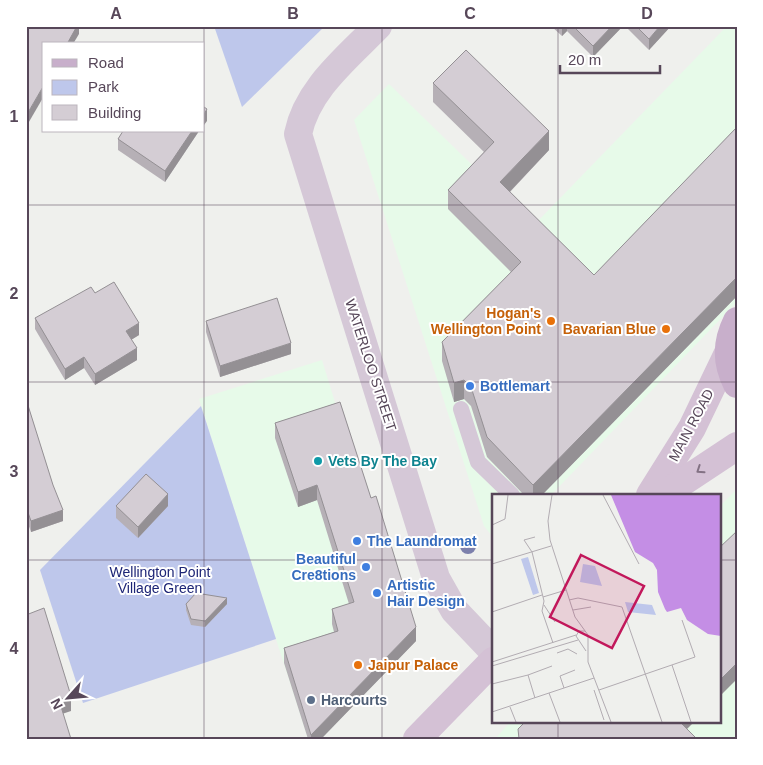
<svg xmlns="http://www.w3.org/2000/svg" width="763" height="765" font-family="Arial,sans-serif">
	<rect width="100%" height="100%" fill="#eff0ed"/>
	<g fill="#e7fae9">
		<polygon points="727,26 737,26 737,302 551,495 493,495 492,536 484,526 354,120 389,84 534,225"/>
		<polygon points="322,360 361,487 367,485 416,641 321,739 308,739 199,399"/>
		<polygon points="737,489 737,739 495,739 511,721 719,721 719,507"/>
	</g>
	<g fill="#bec7eb">
		<polygon points="214,26 325,26 242,107"/>
		<polygon points="201,406 276,639 83,703 40,570"/>
	</g>
	<g fill="none" stroke-linecap="round" stroke-linejoin="round">
		<polyline stroke="#d5c8d7" stroke-width="16" points="461,409 478,462 512,495"/>
		<path stroke="#d5c8d7" stroke-width="28" d="M 378,26 C 347,58 307,89 298,134 L 436,578 L 454,610 L 493,651"/>
		<g stroke="#d4c1d5" stroke-width="28">
			<polyline points="650,495 692,428 728,353"/>
			<polyline points="663,495 737,446"/>
			<polyline points="417,739 493,661"/>
		</g>
		<path stroke="#c8afcb" stroke-width="28" d="M 737,321 C 726,343 726,362 737,384"/>
	</g>
	<circle fill="#7c80ac" cx="468" cy="546" r="8"/>
	<g fill="#b6b0b6">
		<polygon points="551,26 623,26 593,57 567,31 562,36"/>
		<polygon points="625,26 671,26 649,50"/>
		<polygon points="433,83 549,150 510,192 594,275 737,127 737,296 542,495 524,495 487,457 471,406 464,399 454,402 442,361 442,342 511,272 448,209 448,190 484,152 433,102"/>
		<polygon points="123,131 199,131 165,182 118,150 118,139"/>
		<polygon points="35,318 139,335 131,340 137,360 95,385 84,368 65,380 35,329"/>
		<polygon points="206,321 291,354 220,377 206,332"/>
		<polygon points="26,399 63,521 31,532 26,518"/>
		<polygon points="340,402 416,641 321,739 308,739 284,663 284,648 334,632 332,624 332,609 349,604 317,500 298,507 275,438 275,423"/>
		<polygon points="116,506 168,506 138,538 116,518"/>
		<polygon points="186,604 227,604 205,627 191,625 186,610"/>
	</g>
	<g fill="#949094">
		<polygon points="75,26 79,26 79,34 73,44 67,44"/>
		<polygon points="562,26 567,26 567,31 562,36"/>
		<polygon points="612,26 623,26 593,57 593,46"/>
		<polygon points="660,26 671,26 649,50 649,39"/>
		<polygon points="44,85 44,96 26,127 26,116"/>
		<polygon points="207,109 207,121 204,125 204,114"/>
		<polygon points="192,131 199,131 165,182 165,171"/>
		<polygon points="549,131 549,150 500,202 500,182"/>
		<polygon points="737,277 737,296 542,495 533,495 533,485"/>
		<polygon points="139,323 139,335 126,343 126,331"/>
		<polygon points="291,343 291,354 220,377 220,366"/>
		<polygon points="137,348 137,360 95,385 95,374"/>
		<polygon points="84,357 84,368 65,380 65,369"/>
		<polygon points="464,380 464,399 454,402 454,383"/>
		<polygon points="317,485 317,500 298,507 298,492"/>
		<polygon points="168,494 168,506 138,538 138,527"/>
		<polygon points="63,510 63,521 31,532 31,521"/>
		<polygon points="227,598 227,604 205,627 205,621"/>
		<polygon points="416,627 416,641 321,739 311,739 311,735"/>
		<polygon points="737,663 737,679 719,697 719,681"/>
		<polygon points="71,696 71,711 59,715 59,700"/>
		<polygon points="679,721 695,721 679,737"/>
	</g>
	<g fill="#d4cdd4" stroke="#949094">
		<polygon points="26,26 77,26 67,44 44,44 44,85 26,116"/>
		<polygon points="573,26 612,26 593,46"/>
		<polygon points="636,26 660,26 649,39"/>
		<polygon points="466,50 549,131 500,182 594,275 737,127 737,277 533,485 487,437 471,387 464,380 454,383 442,342 521,262 448,190 494,142 433,83"/>
		<polygon points="204,107 207,109 204,114"/>
		<polygon points="123,131 192,131 165,171 118,139"/>
		<polygon points="114,282 139,323 126,331 137,348 95,374 84,357 65,369 35,318 91,287 95,293"/>
		<polygon points="277,298 291,343 220,366 206,321"/>
		<polygon points="26,399 53,485 63,510 31,521 26,507"/>
		<polygon points="340,402 371,498 376,496 416,627 311,735 284,648 338,631 332,609 354,602 317,485 298,492 275,423"/>
		<polygon points="146,474 168,494 138,527 116,506"/>
		<polygon points="737,531 737,663 719,681 719,548"/>
		<polygon points="196,593 227,598 205,621 191,619 186,604"/>
		<polygon points="44,608 71,696 59,700 71,739 26,739 26,615"/>
		<polygon points="526,721 543,721 544,722 545,721 679,721 697,739 519,739 518,729"/>
	</g>
	<defs><path id="oneway-chevron" d="M-2-3.5L2.5 0L-2 3.5" fill="none" stroke-width="1.6" stroke-linecap="round" stroke-linejoin="round" transform="scale(1.25)"/></defs>
	<use stroke="#837284" href="#oneway-chevron" transform="translate(700 470) rotate(146)"/>
	<path fill="none" stroke="#574759" stroke-width="1" stroke-opacity="0.55" d="M 204,26 L 204,739M 382,26 L 382,739M 558,26 L 558,495M 26,205 L 737,205M 26,382 L 737,382M 26,560 L 493,560M 719,560 L 737,560M 558,721 L 558,739"/>
	<g fill="#e8710a" stroke="#fff" stroke-width="2">
		<circle cx="551" cy="321" r="5"/>
		<circle cx="666" cy="329" r="5"/>
		<circle cx="358" cy="665" r="5"/>
	</g>
	<g fill="#3f7fe0" stroke="#fff" stroke-width="2">
		<circle cx="470" cy="386" r="5"/>
		<circle cx="357" cy="541" r="5"/>
		<circle cx="366" cy="567" r="5"/>
		<circle cx="377" cy="593" r="5"/>
	</g>
	<circle fill="#0f9aa8" stroke="#fff" stroke-width="2" cx="318" cy="461" r="5"/>
	<circle fill="#5c6f8a" stroke="#fff" stroke-width="2" cx="311" cy="700" r="5"/>
	<g text-anchor="middle" dominant-baseline="central" stroke-width="4" stroke-linejoin="round" paint-order="stroke">
		<g font-size="14" font-weight="bold" fill="#c56008" stroke="#fff" text-anchor="end">
			<text x="541" y="313">Hogan's<tspan x="541" dy="16">Wellington Point</tspan></text>
			<text x="656" y="329">Bavarian Blue</text>
			<text x="368" y="665" text-anchor="start">Jaipur Palace</text>
		</g>
		<g font-size="14" fill="#574759" stroke="#fff">
			<text transform="translate(371 365) rotate(72)">WATERLOO STREET</text>
			<text transform="translate(691 425) rotate(-62)">MAIN ROAD</text>
		</g>
		<g font-size="14" font-weight="bold" fill="#366cbe" stroke="#fff" text-anchor="start">
			<text x="480" y="386">Bottlemart</text>
			<text x="367" y="541">The Laundromat</text>
			<text x="356" y="559" text-anchor="end">Beautiful<tspan x="356" dy="16">Cre8tions</tspan></text>
			<text x="387" y="585">Artistic<tspan x="387" dy="16">Hair Design</tspan></text>
		</g>
		<g font-size="14" font-weight="bold" fill="#0d838f" stroke="#fff" text-anchor="start">
			<text x="328" y="461">Vets By The Bay</text>
		</g>
		<g font-size="14" fill="#1d2576" stroke="#fff">
			<text x="160" y="572">Wellington Point<tspan x="160" dy="16">Village Green</tspan></text>
		</g>
		<g font-size="14" font-weight="bold" fill="#4e5e75" stroke="#fff" text-anchor="start">
			<text x="321" y="700">Harcourts</text>
		</g>
	</g>
	<g transform="translate(492 494)">
		<rect width="229" height="229" fill="#eff0ed"/>
		<path d="M 36,63 L 47,99 L 41,101 L 29,65 ZM 91,70 L 103,72 L 110,92 L 88,88 ZM 133,108 L 160,111 L 164,121 L 136,118 Z" fill="#bec7eb"/>
		<path d="M 119,1 L 229,1 L 229,142 L 216,140 L 195,126 L 189,114 L 175,118 L 173,115 L 166,98 L 165,76 L 161,69 L 143,58 Z" fill="#c48ee5"/>
		<path fill="none" stroke="#b2acb2" stroke-width="1" d="M 60,1 L 56,27 L 58,46 L 83,123 L 96,141 L 96,168 L 119,228M 111,1 L 147,70M 0,31 L 13,25 L 16,1M 40,58 L 52,107 L 50,117 L 61,149M 40,58 L 32,46 L 43,43M 0,70 L 59,52M 51,103 L 74,96M 77,106 L 86,104 L 130,113 L 170,228M 52,111 L 63,128M 81,116 L 99,113M 0,118 L 50,101M 93,137 L 87,137 L 84,142 L 94,157M 65,159 L 76,155 L 85,160M 0,168 L 84,141M 180,171 L 199,228M 0,172 L 86,146M 0,190 L 36,181M 72,194 L 68,182 L 83,176M 102,196 L 112,226M 107,196 L 203,163 L 190,126M 57,199 L 68,228M 43,204 L 36,181 L 60,172M 18,213 L 24,228M 0,218 L 102,184"/>
		<path fill="#c2185b" fill-opacity="0.15" stroke="#c2185b" stroke-width="2.5" d="M 89,61 L 152,92 L 120,154 L 58,123 Z"/>
		<rect width="229" height="229" fill="none" stroke="#574759" stroke-width="2.5"/>
	</g>
	<rect width="763" height="765" fill="none" stroke="#ffffff" stroke-width="55"/>
	<rect x="42" y="42" width="162" height="90" fill="#ffffff" stroke="#bcb5bd"/>
	<rect x="52" y="59" width="25" height="8" fill="#c8afcb" stroke="#bcb5bd"/>
	<text x="88" y="68" font-size="15" fill="#574759">Road</text>
	<rect x="52" y="80" width="25" height="15" fill="#bec7eb" stroke="#bcb5bd"/>
	<text x="88" y="92" font-size="15" fill="#574759">Park</text>
	<rect x="52" y="105" width="25" height="15" fill="#d4cdd4" stroke="#bcb5bd"/>
	<text x="88" y="118" font-size="15" fill="#574759">Building</text>
	<g transform="translate(68 698) rotate(243)" stroke="#ffffff" stroke-width="4" paint-order="stroke">
	<path d="M0-4L9 19L0 12L-9 19Z" fill="#574759"/>
	<text y="-8" font-size="14" font-weight="bold" text-anchor="middle" fill="#574759">N</text>
	</g>
	<path d="M560 65v8h100v-8" fill="none" stroke="#574759" stroke-width="2.5"/>
	<text x="568" y="65" font-size="15" fill="#574759" stroke="#ffffff" stroke-width="4" paint-order="stroke">20 m</text>
	<rect x="28" y="28" width="708" height="710" fill="none" stroke="#574759" stroke-width="2"/>
	<g font-size="16" text-anchor="middle" font-weight="bold" fill="#574759">
		<text x="116" y="19">A</text>
		<text x="293" y="19">B</text>
		<text x="470" y="19">C</text>
		<text x="647" y="19">D</text>
		<text x="14" y="122">1</text>
		<text x="14" y="299">2</text>
		<text x="14" y="477">3</text>
		<text x="14" y="654">4</text>
	</g>
</svg>
